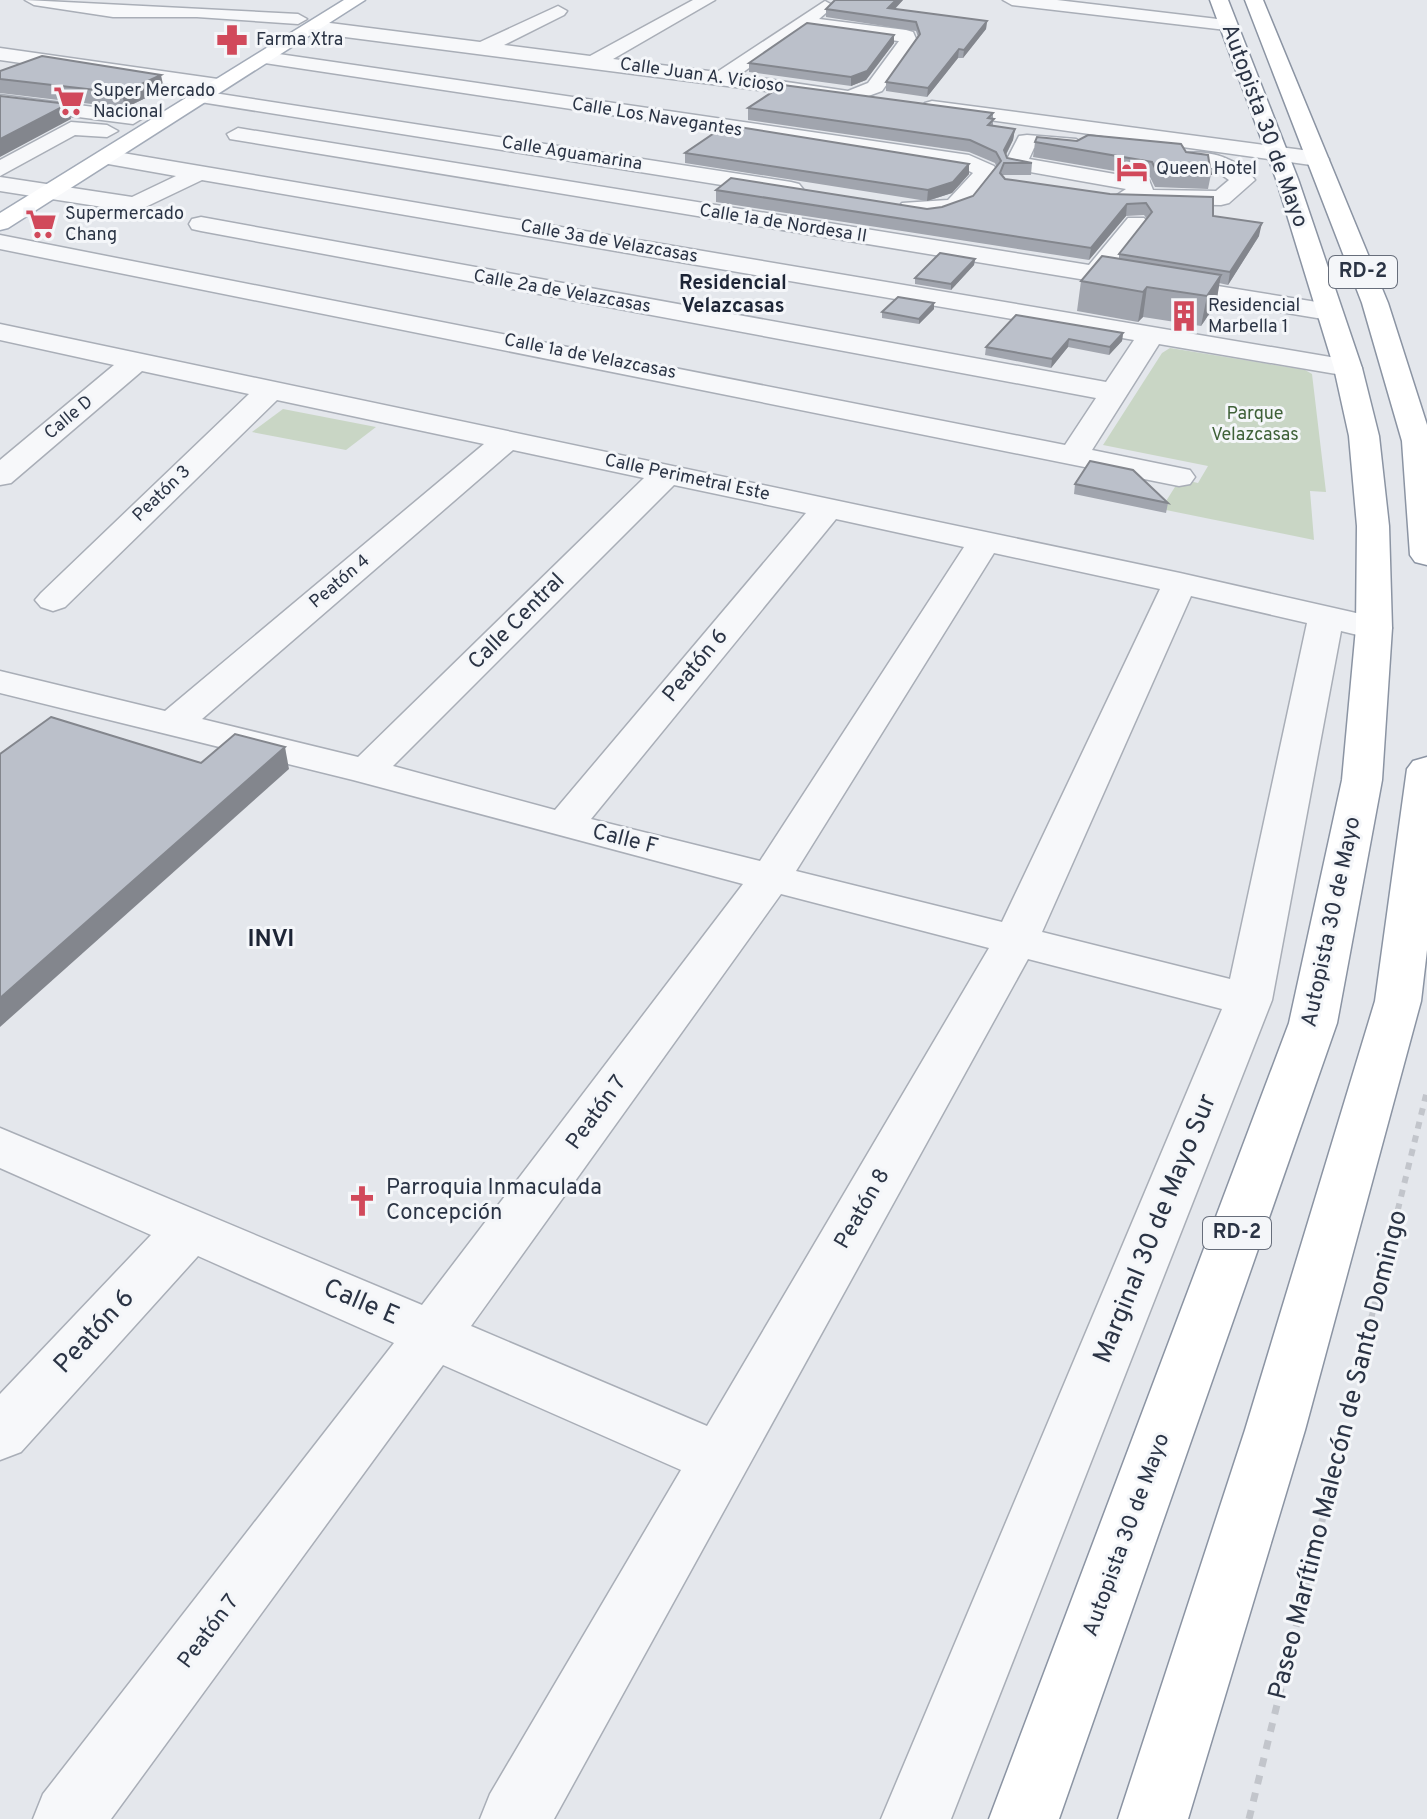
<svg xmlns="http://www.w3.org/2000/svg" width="1427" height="1819" font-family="Overpass,sans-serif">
	<rect width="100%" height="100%" fill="#e4e7ec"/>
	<g fill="#c9d6c5">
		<polygon points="1170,348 1305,370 1312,374 1326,492 1310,491 1314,540 1161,509 1180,479 1198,483 1208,466 1103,445 1162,353"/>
		<polygon points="283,409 376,427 346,450 252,432"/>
	</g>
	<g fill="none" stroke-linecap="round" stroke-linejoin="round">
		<defs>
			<g id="minor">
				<polygon points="25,0 298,14 307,19 298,24 197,17 113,17 34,5"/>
				<path d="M 693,0 L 715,0 L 613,59 L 717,72 L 825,1 L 834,6 L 819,19 L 906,30 L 913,32 L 917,41 L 882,91 L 852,102 L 314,33 L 305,27 L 314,21 L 480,42 L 558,6 L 567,11 L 564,15 L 504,45 L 590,56 ZM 806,28 L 898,41 L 899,41 L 868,83 L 848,91 L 739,75 Z"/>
				<polygon points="1003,0 1057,0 1226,20 1235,25 1226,30 1012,5"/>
				<polygon points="0,48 218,79 228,85 218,91 0,60"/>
				<path d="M 265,52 L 969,155 L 994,166 L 997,171 C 970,211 951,225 902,213 L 898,208 L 902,203 L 948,200 L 973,173 L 963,168 L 258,62 L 255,58 Z"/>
				<polygon points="201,91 791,182 799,184 803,189 799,194 791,196 194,101 191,97"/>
				<polygon points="0,95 133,112 143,118 133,124 0,107"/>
				<polygon points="932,101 1318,152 1329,159 1318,166 925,111 922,107 925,103"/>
				<polygon points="71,122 107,125 118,131 107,137 75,135 0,176 0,160"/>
				<polygon points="238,128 1089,265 1128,218 1144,218 1148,223 1112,269 1329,304 1338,306 1342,312 1338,318 1329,320 230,139 227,134"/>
				<path d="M 1027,135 L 1076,139 L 1087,146 L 1076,153 L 1034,148 L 1029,159 L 1149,180 L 1153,190 L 1216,191 L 1229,180 L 1212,168 L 1184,164 L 1181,159 L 1184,154 C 1209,148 1240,160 1255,180 L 1229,203 L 1221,205 L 1153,204 L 1143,199 L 1126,204 L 1118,202 L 1114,197 L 1126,189 L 1008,168 L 1005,163 L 1019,136 Z"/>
				<polygon points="105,150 1348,360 1358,362 1362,368 1358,374 1348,376 1159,344 1092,450 1190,470 1195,477 1190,484 1179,486 0,249 0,235 1065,445 1096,398 201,231 192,229 189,224 192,219 201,217 1106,382 1134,340 202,180 135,212 0,191 0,177 132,197 176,176 97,162 94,157"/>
				<path d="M 0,324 L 1180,573 L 1387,620 L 1392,628 L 1387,636 L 1374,639 L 1341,631 L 1272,1000 L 951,1819 L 881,1819 L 1222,1009 L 1028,959 L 554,1819 L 480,1819 L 490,1794 L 681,1470 L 443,1365 L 111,1819 L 33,1819 L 43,1794 L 394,1343 L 198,1256 L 21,1452 L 0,1460 L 0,1394 L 151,1235 L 0,1168 L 0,1128 L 422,1305 L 743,884 L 353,780 L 0,693 L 0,671 L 165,711 L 484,444 L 277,400 L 65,607 L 53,611 L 41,607 L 35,600 L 41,593 L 249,394 L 142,371 L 11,483 L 0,485 L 0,460 L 114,365 L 0,340 ZM 513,450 L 644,478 L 358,757 L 202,719 ZM 674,485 L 806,513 L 555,810 L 393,766 ZM 836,519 L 964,547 L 760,861 L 591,819 ZM 994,553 L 1160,589 L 1002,922 L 796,871 ZM 1191,596 L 1307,623 L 1230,979 L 1042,932 ZM 781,894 L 989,948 L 707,1426 L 471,1326 Z"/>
			</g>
			<polygon id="major" points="344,0 365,0 8,228 0,230 0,213"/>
			<g id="highway">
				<polygon points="1210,0 1228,0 1298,179 1362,368 1379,436 1389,526 1392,628 1382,780 1337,1023 1059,1819 989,1819 1289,1023 1342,780 1356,628 1357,526 1349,436 1334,368 1276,179"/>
				<polygon points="1245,0 1263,0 1388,303 1427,425 1427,565 1415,562 1410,555 1402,441 1362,303"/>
				<polygon points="1427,757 1427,950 1421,1001 1305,1430 1188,1819 1118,1819 1245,1430 1375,1001 1407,769 1413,761"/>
			</g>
		</defs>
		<use href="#minor" stroke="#a9aeb7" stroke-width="3"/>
		<use href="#major" stroke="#a3abb8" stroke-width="3"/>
		<use href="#highway" stroke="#8b94a3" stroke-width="3"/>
		<polyline stroke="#c2c5cb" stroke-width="6" stroke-dasharray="7 7" stroke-linecap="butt" points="1371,1319 1427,1091"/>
		<polyline stroke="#c2c5cb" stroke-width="7" stroke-dasharray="9 9" stroke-linecap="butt" points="1249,1819 1372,1317"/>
		<use href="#minor" fill="#f7f8fa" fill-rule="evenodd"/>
		<use href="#major" fill="#fff" fill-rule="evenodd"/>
		<use href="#highway" fill="#fff" fill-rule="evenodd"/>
	</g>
	<g fill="#a1a5ae">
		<polygon points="903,0 895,9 987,21 986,29 963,58 958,58 927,97 886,91 886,82 918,37 916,31 826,17 826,9"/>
		<polygon points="894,43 866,80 851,86 749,72 749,63"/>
		<polygon points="0,71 164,89 125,108 0,93"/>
		<polygon points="748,108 993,113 993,126 1015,129 1013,140 1006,155 1007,158 1032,163 1031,175 1003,175 1003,176 1005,179 1110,194 1213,216 1259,236 1228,285 1219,283 1216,304 1201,326 1143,317 1138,322 1077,311 1081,281 1119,258 1119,254 1147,219 1144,215 1126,216 1089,260 716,202 716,190 927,209 942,207 973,196 996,166 995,163 969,152 748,120"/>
		<polygon points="1035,142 1186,152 1211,174 1208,189 1155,187 1150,177 1033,157"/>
		<polygon points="685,153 969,174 952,193 927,201 685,163"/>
		<polygon points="975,259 974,265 951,290 915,284 915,278"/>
		<polygon points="934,303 934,309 919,324 882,318 882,312"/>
		<polygon points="1123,333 1122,341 1109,355 1068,347 1051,368 985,355 986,347"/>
		<polygon points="1075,484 1168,503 1166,513 1074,494"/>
	</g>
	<g fill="#83868d">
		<polygon points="896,0 903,0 888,16 888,8"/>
		<polygon points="987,21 986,29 963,58 964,50"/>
		<polygon points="894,35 894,43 866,80 851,86 851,77"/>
		<polygon points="959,49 958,58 927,97 928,88"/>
		<polygon points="161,75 164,89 125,108 122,93"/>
		<polygon points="68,104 71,119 0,157 0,139"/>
		<polygon points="1015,129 1013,140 1002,162 1004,150"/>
		<polygon points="969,164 969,174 952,193 927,201 928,190"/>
		<polygon points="1127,204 1126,216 1089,260 1091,248"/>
		<polygon points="1262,223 1259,236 1228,285 1230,272"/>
		<polygon points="975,259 974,265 951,290 951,284"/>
		<polygon points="1221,275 1216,304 1201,326 1207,296"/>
		<polygon points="1147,287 1143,317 1138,322 1143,292"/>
		<polygon points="934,303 934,309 919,324 919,319"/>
		<polygon points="1123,333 1122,341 1109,355 1110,347"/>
		<polygon points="1069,339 1068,347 1051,368 1052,359"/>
		<polygon points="285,747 289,769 0,1027 0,998"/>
	</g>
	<g fill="#bbc0ca" stroke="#83868d" stroke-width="2">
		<polygon points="835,0 896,0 888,8 987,21 964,50 959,49 928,88 886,82 920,34 916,22 826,9"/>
		<polygon points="807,23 894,35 867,71 851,77 749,63"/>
		<polygon points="42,56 161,75 122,93 0,79 0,71"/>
		<polygon points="783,85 993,113 988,118 994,119 988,125 1015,129 1004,150 1007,158 1032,163 1004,163 1000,173 1005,179 1110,194 1213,197 1213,216 1262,223 1230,272 1119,254 1152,212 1146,203 1127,204 1091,248 716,190 731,178 927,209 942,207 973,196 1001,161 996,152 970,140 748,108"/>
		<polygon points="0,96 68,104 0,139"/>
		<polygon points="726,125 969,164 953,182 928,190 685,153"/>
		<polygon points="1088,135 1181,144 1186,152 1208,155 1211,174 1157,172 1152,162 1035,142 1037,137 1077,141"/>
		<polygon points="940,253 975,259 951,284 915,278"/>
		<polygon points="1102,256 1221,275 1207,296 1147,287 1143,292 1081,281"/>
		<polygon points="898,297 934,303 919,319 882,312"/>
		<polygon points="1016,315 1123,333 1110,347 1069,339 1052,359 986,347"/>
		<polygon points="1090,461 1133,470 1168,503 1075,484"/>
		<polygon points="51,717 201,763 235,734 285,747 0,998 0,754"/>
	</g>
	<defs>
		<symbol id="pharmacy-bare" viewBox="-9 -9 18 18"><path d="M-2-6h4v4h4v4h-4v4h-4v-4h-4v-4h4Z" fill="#d1495b" stroke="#f4f6f9" stroke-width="2.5" paint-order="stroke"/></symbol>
		<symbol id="supermarket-bare" viewBox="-9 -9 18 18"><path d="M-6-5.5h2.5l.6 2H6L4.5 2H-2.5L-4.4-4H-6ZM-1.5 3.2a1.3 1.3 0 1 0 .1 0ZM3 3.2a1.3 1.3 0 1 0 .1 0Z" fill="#d1495b" stroke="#f4f6f9" stroke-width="2.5" paint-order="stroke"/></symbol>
		<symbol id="hotel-bare" viewBox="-9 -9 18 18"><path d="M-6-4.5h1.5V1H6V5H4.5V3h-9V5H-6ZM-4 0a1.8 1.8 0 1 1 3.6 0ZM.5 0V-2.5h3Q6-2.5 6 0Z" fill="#d1495b" stroke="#f4f6f9" stroke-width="2.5" paint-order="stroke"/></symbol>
		<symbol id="building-bare" viewBox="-9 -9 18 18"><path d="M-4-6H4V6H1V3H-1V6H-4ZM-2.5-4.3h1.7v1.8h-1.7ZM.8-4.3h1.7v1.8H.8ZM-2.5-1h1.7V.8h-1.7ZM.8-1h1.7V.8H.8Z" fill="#d1495b" stroke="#f4f6f9" stroke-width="2.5" paint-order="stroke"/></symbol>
		<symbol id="church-bare" viewBox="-9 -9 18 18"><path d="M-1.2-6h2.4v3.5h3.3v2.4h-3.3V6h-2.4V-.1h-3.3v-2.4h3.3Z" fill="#d1495b" stroke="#f4f6f9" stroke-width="2.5" paint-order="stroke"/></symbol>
	</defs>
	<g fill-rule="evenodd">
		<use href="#pharmacy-bare" x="210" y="18" width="44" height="44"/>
		<use href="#supermarket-bare" x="47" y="79" width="44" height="44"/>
		<use href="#hotel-bare" x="1110" y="147" width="44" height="44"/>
		<use href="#supermarket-bare" x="19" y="202" width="44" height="44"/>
		<use href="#building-bare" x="1162" y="294" width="44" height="44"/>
		<use href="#church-bare" x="340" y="1179" width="44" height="44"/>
	</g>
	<g text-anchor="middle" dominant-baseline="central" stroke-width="6" stroke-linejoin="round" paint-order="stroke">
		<g font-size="18" fill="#2b3445" stroke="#f4f6f9" text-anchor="start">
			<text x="256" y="40">Farma Xtra</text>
			<text x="93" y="91">Super Mercado<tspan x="93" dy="21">Nacional</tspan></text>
			<text x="1156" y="169">Queen Hotel</text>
			<text x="65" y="214">Supermercado<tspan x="65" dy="21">Chang</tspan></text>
			<text x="1208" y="306">Residencial<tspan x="1208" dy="21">Marbella 1</tspan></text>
		</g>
		<g font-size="18" fill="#2b3445" stroke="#f4f6f9">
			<text transform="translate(702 76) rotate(8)">Calle Juan A. Vicioso</text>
			<text transform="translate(657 118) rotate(9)">Calle Los Navegantes</text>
			<text transform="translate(572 154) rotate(9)">Calle Aguamarina</text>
			<text transform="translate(783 224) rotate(9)">Calle 1a de Nordesa II</text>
			<text transform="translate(609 242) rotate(10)">Calle 3a de Velazcasas</text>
			<text transform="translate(562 292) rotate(10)">Calle 2a de Velazcasas</text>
			<text transform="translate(590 357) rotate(11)">Calle 1a de Velazcasas</text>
			<text transform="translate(69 418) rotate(-40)">Calle D</text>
			<text transform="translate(687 478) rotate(12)">Calle Perimetral Este</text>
			<text transform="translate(162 494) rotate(-44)">Peatón 3</text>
			<text transform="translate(340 582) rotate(-40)">Peatón 4</text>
		</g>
		<g font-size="18" fill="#3f6138" stroke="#f4f6f9">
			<text x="1255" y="414">Parque<tspan x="1255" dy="21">Velazcasas</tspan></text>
		</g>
		<g fill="#f4f6f9" stroke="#676e7b" stroke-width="2">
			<rect x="1329" y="256" width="68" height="32" rx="6"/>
			<rect x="1203" y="1217" width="68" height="32" rx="6"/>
		</g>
		<g font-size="20" font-weight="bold" fill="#2b3445">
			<text x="1363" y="272">RD-2</text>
			<text x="1237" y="1233">RD-2</text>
		</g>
		<g font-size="20" font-weight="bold" fill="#1d2536" stroke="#f4f6f9">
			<text x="733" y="284">Residencial<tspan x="733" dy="23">Velazcasas</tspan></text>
		</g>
		<g font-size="22" fill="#2b3445" stroke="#f4f6f9">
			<text transform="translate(1264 126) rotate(70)">Autopista 30 de Mayo</text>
			<text transform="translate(517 622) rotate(-45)">Calle Central</text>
			<text transform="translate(696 666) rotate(-50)">Peatón 6</text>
			<text transform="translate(625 840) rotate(14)">Calle F</text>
			<text transform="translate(1332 922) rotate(-78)">Autopista 30 de Mayo</text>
			<text transform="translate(597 1113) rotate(-54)">Peatón 7</text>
			<text transform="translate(863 1209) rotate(-60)">Peatón 8</text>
			<text transform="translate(1127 1535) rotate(-70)">Autopista 30 de Mayo</text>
			<text transform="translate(209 1632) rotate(-53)">Peatón 7</text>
		</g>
		<g font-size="22" fill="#2b3445" stroke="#f4f6f9" text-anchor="start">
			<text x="386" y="1188">Parroquia Inmaculada<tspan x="386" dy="25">Concepción</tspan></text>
		</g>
		<g font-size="24" font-weight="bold" fill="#1d2536" stroke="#f4f6f9">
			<text x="271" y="940">INVI</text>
		</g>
		<g font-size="26" fill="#2b3445" stroke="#f4f6f9">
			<text transform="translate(1156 1229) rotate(-68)">Marginal 30 de Mayo Sur</text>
			<text transform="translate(361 1303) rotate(23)">Calle E</text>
			<text transform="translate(95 1332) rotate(-47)">Peatón 6</text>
			<text transform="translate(1339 1455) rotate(-76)">Paseo Marítimo Malecón de Santo Domingo</text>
		</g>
	</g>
</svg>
